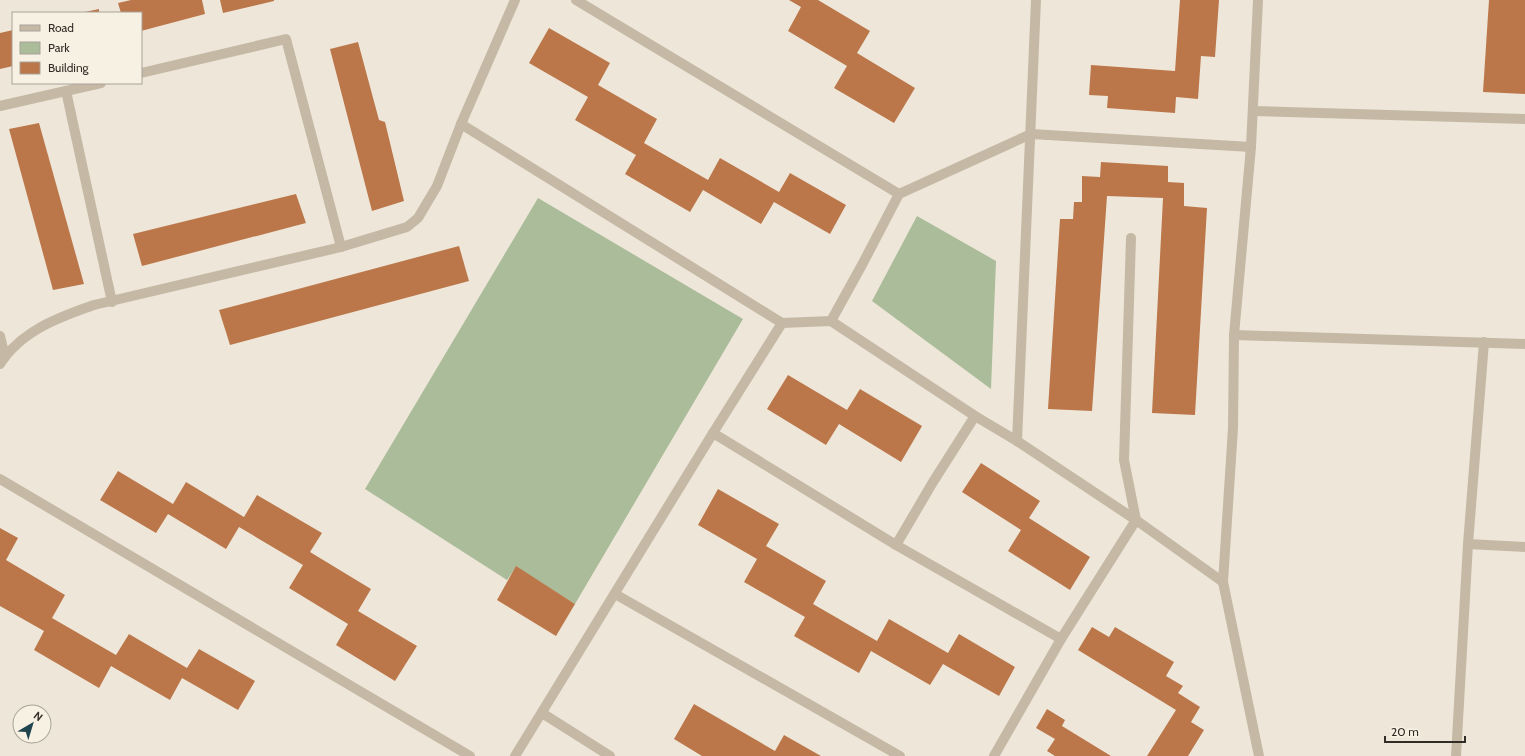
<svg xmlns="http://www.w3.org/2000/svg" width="1525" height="756" font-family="Cabin,sans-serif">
	<rect width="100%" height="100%" fill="#eee7d9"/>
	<g fill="#abbc9a">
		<polygon points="538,198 743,319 575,604 516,567 507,580 365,489"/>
		<polygon points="917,216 996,261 991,389 872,301"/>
	</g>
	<g fill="#bb774a">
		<polygon points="131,0 202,0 205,14 141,31 141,13 121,13 118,3"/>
		<polygon points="220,0 274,0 274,1 223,13"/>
		<polygon points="789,0 818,0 870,31 857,53 915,88 894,123 834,88 847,66 788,31 801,7"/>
		<polygon points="1180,0 1219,0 1215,57 1201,56 1198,99 1176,97 1175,113 1107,108 1108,96 1089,95 1091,65 1175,71"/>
		<polygon points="1489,0 1525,0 1525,94 1483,92"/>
		<polygon points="99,9 99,13 85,13 85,12"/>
		<polygon points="549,28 610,63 598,85 657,119 644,143 708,180 720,158 779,192 790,173 846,205 830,234 774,202 761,224 703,190 690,212 625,174 636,155 575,120 588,97 529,63"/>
		<polygon points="13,30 13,66 0,69 0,33"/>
		<polygon points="358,42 379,120 385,122 404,201 372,211 330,49"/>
		<polygon points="39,123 84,284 53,290 9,129"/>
		<polygon points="1101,162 1168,166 1168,182 1184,183 1184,206 1207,208 1195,415 1152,413 1163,198 1107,196 1092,411 1048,409 1060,219 1073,219 1074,202 1082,202 1082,176 1100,177"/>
		<polygon points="296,194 306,223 142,266 133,234"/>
		<polygon points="459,246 469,281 230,345 219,310"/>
		<polygon points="788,375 847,410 860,389 922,426 901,462 839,424 826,445 767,409"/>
		<polygon points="981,463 1040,501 1029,518 1090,557 1070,590 1008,551 1021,530 962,492"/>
		<polygon points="118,471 173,504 186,482 244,517 257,495 322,533 310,552 371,589 358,611 417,646 395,681 336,645 348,624 289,588 303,565 239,527 226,549 168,514 156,533 100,500"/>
		<polygon points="718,489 779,524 766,546 826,581 813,604 877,641 889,619 948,653 959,634 1015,667 999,696 943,664 930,685 871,651 859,673 794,636 805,617 744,582 757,559 698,525"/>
		<polygon points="0,528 18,538 6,560 65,595 52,618 116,655 129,634 187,668 199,649 255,681 238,710 182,678 170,700 111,666 99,688 34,650 44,631 0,606"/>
		<polygon points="516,566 575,604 556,636 497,600"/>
		<polygon points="1092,627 1109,637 1115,627 1174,662 1166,676 1183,686 1178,693 1200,707 1191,722 1204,730 1188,756 1147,756 1176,710 1078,650"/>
		<polygon points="694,704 775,751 784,735 821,756 702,756 674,739"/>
		<polygon points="1047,709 1065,720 1062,726 1111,756 1055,756 1047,751 1055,739 1036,728"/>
	</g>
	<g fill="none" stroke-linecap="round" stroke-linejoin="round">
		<g stroke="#c5b9a6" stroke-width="10">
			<polyline points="515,0 461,124 782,323 831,321 975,416 1017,441 1136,520 1223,582"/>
			<polyline points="576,0 899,194"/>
			<polyline points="1258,0 1251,147 1234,335 1233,428 1223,582 1259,756"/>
			<polyline points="141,73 286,39 341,247"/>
			<polyline points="66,91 112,302"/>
			<polyline points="0,106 101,83"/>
			<polyline points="1253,111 1525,119"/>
			<polyline points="831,321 863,263 899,194 1031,134 1251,147"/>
			<polyline points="1234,335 1525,344"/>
			<polyline points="0,336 5,357"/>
			<path d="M 0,364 C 21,331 59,317 94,305 L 341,247 L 407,227 L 418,218 L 437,186 L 461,124"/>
			<polyline points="713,433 896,545 1061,639"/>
			<polyline points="1017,441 1036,0"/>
			<polyline points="0,479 470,756"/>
			<polyline points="1468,544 1525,547"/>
			<polyline points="896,545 933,482 975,416"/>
			<polyline points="615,594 900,756"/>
			<polyline points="542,713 610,756"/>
			<polyline points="515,756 713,433 782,323"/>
			<polyline points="994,756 1061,639 1136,520 1124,460 1131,238"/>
			<polyline points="1456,756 1468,544 1484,342"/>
		</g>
	</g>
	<rect x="12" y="12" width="130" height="72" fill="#f7f1e4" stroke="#a8a298"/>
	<rect x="20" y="25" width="20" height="6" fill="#c5b9a6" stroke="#a8a298"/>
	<text x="48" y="32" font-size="12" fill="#322c26">Road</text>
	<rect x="20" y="42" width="20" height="12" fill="#abbc9a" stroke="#a8a298"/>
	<text x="48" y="52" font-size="12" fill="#322c26">Park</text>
	<rect x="20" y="62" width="20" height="12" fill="#bb774a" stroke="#a8a298"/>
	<text x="48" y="72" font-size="12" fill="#322c26">Building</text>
	<g transform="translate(32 724) rotate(38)"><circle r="19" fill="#f7f1e4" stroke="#a8a298"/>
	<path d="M0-3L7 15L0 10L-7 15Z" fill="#20454f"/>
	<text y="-6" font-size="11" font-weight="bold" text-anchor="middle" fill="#322c26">N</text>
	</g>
	<path d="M1385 736v6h80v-6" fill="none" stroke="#322c26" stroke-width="2"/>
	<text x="1391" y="736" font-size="12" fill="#322c26" stroke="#f7f1e4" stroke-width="3" paint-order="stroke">20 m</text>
</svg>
